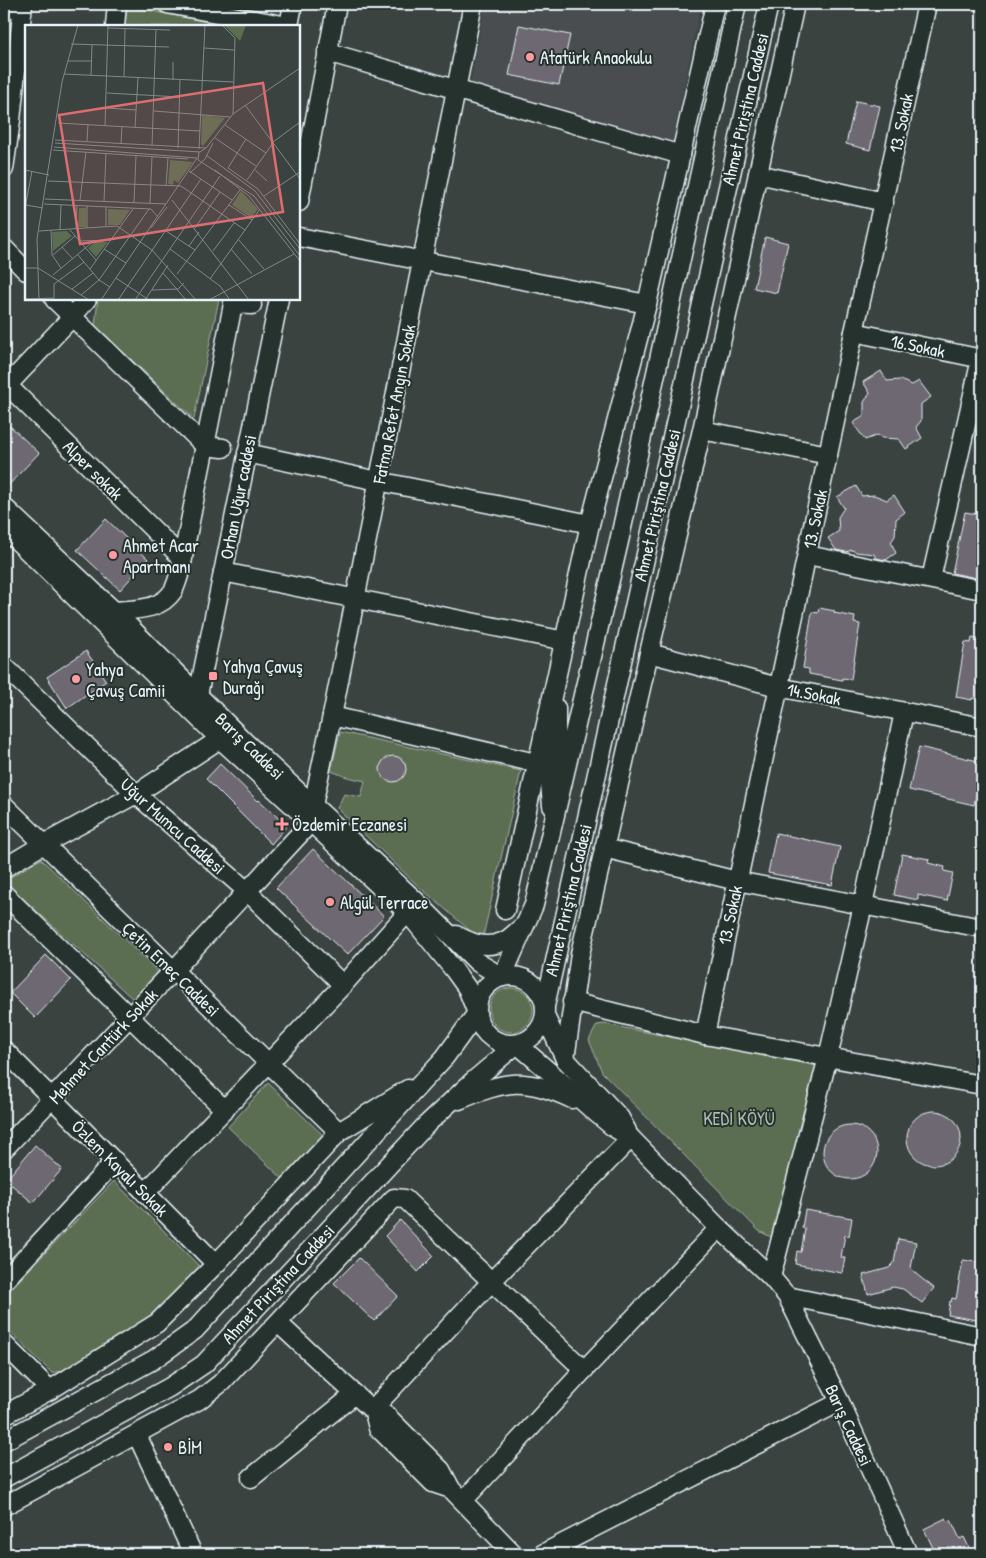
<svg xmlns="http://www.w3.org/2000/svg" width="986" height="1558" font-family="'Patrick Hand',sans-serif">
	<rect width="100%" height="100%" fill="#3b4341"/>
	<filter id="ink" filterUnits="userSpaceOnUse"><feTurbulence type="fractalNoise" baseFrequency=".02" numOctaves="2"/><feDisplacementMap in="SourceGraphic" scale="10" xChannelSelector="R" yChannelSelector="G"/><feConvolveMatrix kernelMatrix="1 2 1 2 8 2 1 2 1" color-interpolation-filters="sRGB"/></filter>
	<g filter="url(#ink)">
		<polygon fill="#4a4e4f" points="485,4 701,4 672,144 470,86"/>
		<g fill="#5b6e51" stroke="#a2b0a4">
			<polygon points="127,6 227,26 125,26"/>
			<polygon points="98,299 219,299 194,419 95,325"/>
			<polygon points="340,732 521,771 482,941 416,884 337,808 344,794 361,797 365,781 347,777 331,771"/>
			<polygon points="41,859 159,973 134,1000 4,881"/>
			<circle cx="511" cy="1010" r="22"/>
			<polygon points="604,1024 820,1066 778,1231 771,1237 759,1231 602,1072 589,1040 597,1025"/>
			<polygon points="268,1083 327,1139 286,1182 228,1127"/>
			<polygon points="114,1181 203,1270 149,1323 63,1371 52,1373 4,1326 4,1296"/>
		</g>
		<g fill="#6d6771" stroke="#e8f1f8">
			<polygon points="519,25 570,35 559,85 509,75"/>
			<polygon points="856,101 880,106 870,150 846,144"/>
			<polygon points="765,237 788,243 777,293 754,288"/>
			<polygon points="881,371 887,381 900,380 912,385 919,381 931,397 921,404 921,421 916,427 922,438 906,449 899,439 882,438 878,435 865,440 853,423 864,416 864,402 870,393 863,382"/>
			<polygon points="10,426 39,453 4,490 4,432"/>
			<polygon points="856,486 862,496 874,495 887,500 894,495 905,512 896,519 895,536 891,542 896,553 886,560 876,558 874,554 856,552 852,550 846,552 836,550 828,538 839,531 838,517 844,508 837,497"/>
			<polygon points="965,512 982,515 982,579 952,573"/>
			<polygon points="106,519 148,559 120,590 77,550"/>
			<polygon points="819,608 835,611 834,613 855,617 854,623 860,624 851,679 842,678 842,680 809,674 809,669 803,668 812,612 818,613"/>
			<polygon points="972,638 982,640 982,700 972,698 972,700 956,697 965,642 971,643"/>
			<polygon points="86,651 106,681 67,708 47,677"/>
			<polygon points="919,747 982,762 982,770 974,805 909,790"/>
			<circle cx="393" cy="769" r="13"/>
			<polygon points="220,764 258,801 259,800 287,826 271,844 206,779"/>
			<polygon points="776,833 840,847 832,885 768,873"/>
			<polygon points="313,849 384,916 347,955 276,888"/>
			<polygon points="902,854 929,859 928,863 945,867 944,871 953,873 947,901 918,895 918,900 894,895"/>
			<polygon points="46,955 71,980 35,1018 10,993"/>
			<circle cx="934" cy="1138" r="27"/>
			<circle cx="850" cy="1152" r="27"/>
			<polygon points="35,1145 62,1169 33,1203 6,1180"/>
			<polygon points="805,1210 852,1218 849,1236 845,1235 841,1257 845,1258 842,1273 795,1264 797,1251 801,1252 805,1229 802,1228"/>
			<polygon points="400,1220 434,1256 418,1272 385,1236"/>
			<polygon points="898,1239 916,1242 911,1268 916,1274 934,1288 922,1303 903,1289 893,1287 868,1294 863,1275 889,1268 894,1263"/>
			<polygon points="359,1258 398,1296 374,1321 334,1283"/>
			<polygon points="963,1260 982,1263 982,1321 948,1315 950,1301 951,1302 952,1298 956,1299"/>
			<polygon points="946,1518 948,1522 951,1520 960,1539 964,1537 972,1554 936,1554 924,1529"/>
		</g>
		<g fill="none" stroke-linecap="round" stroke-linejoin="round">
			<defs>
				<g id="minor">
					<polyline points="167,4 288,26"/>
					<polyline points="4,11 17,4"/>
					<polyline points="115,26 117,4"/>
					<polyline points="289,26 293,4"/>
					<polyline points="327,52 681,155"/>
					<polyline points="4,169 11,120 23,4"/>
					<polyline points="758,174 884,202"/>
					<polyline points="299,202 337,4"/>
					<polyline points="299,237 647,304"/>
					<polyline points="4,248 26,271"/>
					<polyline points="54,299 205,446 223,448"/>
					<polyline points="233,304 252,305"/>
					<polyline points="854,332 982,359"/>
					<polyline points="4,382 183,559"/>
					<polyline points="4,389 72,317 87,299"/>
					<polyline points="702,430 828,455"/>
					<polyline points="247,453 378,481 590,524"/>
					<polyline points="4,507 114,611 245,742 417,902 477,962 502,977 534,905 620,537 737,4"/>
					<polyline points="4,528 220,739 311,822 408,913 454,970 467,988 477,1013"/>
					<polyline points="807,555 982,590"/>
					<polyline points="223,572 565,641"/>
					<polyline points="931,579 981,359"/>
					<path d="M 114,611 C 135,609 160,611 173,591 C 176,586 178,578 180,572 L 234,299"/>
					<polyline points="649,653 778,687 982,727"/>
					<polyline points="4,666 136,794 247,891 343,985"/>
					<polyline points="198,695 279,299"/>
					<polyline points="332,716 536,763"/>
					<polyline points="4,805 339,1132"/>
					<polyline points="552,806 549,772 556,736 556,708"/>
					<polyline points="604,848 737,881 982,928"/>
					<polyline points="4,868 44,844 136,794 220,739"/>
					<polyline points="4,894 225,1110"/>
					<polyline points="505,910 590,524 647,304 715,4"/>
					<path d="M 456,935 C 471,943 485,949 502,942 C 509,940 516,932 522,927"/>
					<circle cx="511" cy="1010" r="34"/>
					<polyline points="572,1002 705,1035 982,1085"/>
					<polyline points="545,1006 769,4"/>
					<polyline points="545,1016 565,1059 620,1118 627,1131"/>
					<polyline points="705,1035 854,332 927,4"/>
					<polyline points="517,1044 559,1080 589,1107 613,1127 631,1138 719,1228 771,1277 787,1296 840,1402 908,1554"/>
					<polyline points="4,1050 216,1264"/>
					<polyline points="565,1059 580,954 649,653 702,430 795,4"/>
					<path d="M 459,1100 C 507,1080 525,1077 572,1099"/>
					<polyline points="4,1149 173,971 311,822 313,805 332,716 473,4"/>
					<polyline points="145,1193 343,985 415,904"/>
					<polyline points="771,1277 828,1057 863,905 904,712"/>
					<polyline points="4,1281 115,1161"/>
					<polyline points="787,1296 982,1336"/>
					<polyline points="278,1323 372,1410 374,1412 378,1428 433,1483 451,1489 514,1554"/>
					<polyline points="4,1344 50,1390"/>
					<polyline points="372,1410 491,1282 631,1138"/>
					<polyline points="374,1412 386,1415 441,1470 451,1489"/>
					<polyline points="4,1415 50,1390 157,1323 216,1264 339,1132 408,1089"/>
					<polyline points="137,1435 193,1554"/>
					<polyline points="4,1441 153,1360 195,1330 445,1057 477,1013"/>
					<polyline points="4,1478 170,1387 204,1364 427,1124 473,1081 517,1044"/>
					<polyline points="251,1478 355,1394"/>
					<polyline points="463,1501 584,1370 719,1228"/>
					<polyline points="4,1506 199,1400 221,1383 394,1198 405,1199 584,1370"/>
					<polyline points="542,1554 840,1402"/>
				</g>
			</defs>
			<use href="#minor" stroke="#e8f1f8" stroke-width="21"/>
			<use href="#minor" stroke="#26332d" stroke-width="18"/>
		</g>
	</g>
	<g fill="#ff9aa2" stroke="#26332d" stroke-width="2">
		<circle cx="530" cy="57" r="5"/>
		<circle cx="113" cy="555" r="5"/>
		<rect x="208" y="671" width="10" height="10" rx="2.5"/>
		<circle cx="76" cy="679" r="5"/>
		<path d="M279.5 816.5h5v5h5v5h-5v5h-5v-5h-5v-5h5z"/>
		<circle cx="330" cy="902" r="5"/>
		<circle cx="168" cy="1447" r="5"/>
	</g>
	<g text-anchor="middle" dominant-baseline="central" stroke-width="4" stroke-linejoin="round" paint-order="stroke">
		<g font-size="18" fill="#e8f1f8" stroke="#26332d" text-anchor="start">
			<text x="540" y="57">Atatürk Anaokulu</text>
			<text x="123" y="545">Ahmet Acar<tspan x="123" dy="21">Apartmanı</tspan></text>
			<text x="223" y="666">Yahya Çavuş<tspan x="223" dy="21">Durağı</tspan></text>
			<text x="86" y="669">Yahya<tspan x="86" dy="21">Çavuş Camii</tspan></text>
			<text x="292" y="824">Özdemir Eczanesi</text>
			<text x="340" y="902">Algül Terrace</text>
			<text x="178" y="1447">BİM</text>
		</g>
		<g font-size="18" fill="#e8f1f8" stroke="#26332d">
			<text transform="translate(745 109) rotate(-77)">Ahmet Piriştina Caddesi</text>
			<text transform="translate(901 123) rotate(-78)">13. Sokak</text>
			<text transform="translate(918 346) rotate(12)">16.Sokak</text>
			<text transform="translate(394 404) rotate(-79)">Fatma Refet Angın Sokak</text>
			<text transform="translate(93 470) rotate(45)">Alper sokak</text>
			<text transform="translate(238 497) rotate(-79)">Orhan Uğur caddesi</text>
			<text transform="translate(657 505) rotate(-77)">Ahmet Piriştina Caddesi</text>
			<text transform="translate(815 519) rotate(-78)">13. Sokak</text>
			<text transform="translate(814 694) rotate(11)">14.Sokak</text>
			<text transform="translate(250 746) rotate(44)">Barış Caddesi</text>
			<text transform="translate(173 826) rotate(42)">Uğur Mumcu Caddesi</text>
			<text transform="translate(568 900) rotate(-77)">Ahmet Piriştina Caddesi</text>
			<text transform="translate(730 915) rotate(-78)">13. Sokak</text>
			<text transform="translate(171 969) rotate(44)">Çetin Emeç Caddesi</text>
			<text transform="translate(103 1046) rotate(-47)">Mehmet Cantürk Sokak</text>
			<text transform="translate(120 1168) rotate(45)">Özlem Kayalı Sokak</text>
			<text transform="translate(278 1284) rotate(-47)">Ahmet Piriştina Caddesi</text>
			<text transform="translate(849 1425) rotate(65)">Barış Caddesi</text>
		</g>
		<g font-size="18" fill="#b0bdb5" stroke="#26332d">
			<text x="739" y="1118">KEDİ KÖYÜ</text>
		</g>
	</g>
	<g transform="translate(25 25)">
		<rect width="275" height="275" fill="#3b4341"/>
		<path d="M 199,0 L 221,0 L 215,16 ZM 177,90 L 200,93 L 178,121 L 176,119 ZM 145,135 L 168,137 L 153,158 L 149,155 L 148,160 L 143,159 ZM 216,166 L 233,184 L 226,193 L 207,180 ZM 54,183 L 61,183 L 61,202 L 53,202 ZM 83,184 L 105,185 L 95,200 L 83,200 ZM 42,206 L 47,211 L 28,226 L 27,207 ZM 70,217 L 83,217 L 71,232 L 63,223 Z" fill="#5b6e51"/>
		<path fill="none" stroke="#80898a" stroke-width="1" d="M 83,3 L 145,5M 46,19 L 144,22M 179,23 L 209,25M 43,36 L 67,36M 39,49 L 209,57M 66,51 L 67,20M 99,52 L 100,4M 148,55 L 148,37M 82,68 L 155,72M 220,80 L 275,154M 81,83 L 111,85M 129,86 L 205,92M 208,89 L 275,43M 33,98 L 175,106M 200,100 L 241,128M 80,101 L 83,0M 110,102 L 113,53M 190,113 L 231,141M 221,114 L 203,143 L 233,164 L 275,219M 30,115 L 181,123M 62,116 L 63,100M 248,117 L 275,97M 30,118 L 175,127 L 181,123 L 208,89 L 210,13 L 197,0M 96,118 L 97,101M 127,121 L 131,4M 29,122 L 172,133 L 76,275M 153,123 L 155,55M 174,124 L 180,0M 28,125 L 163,134M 174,127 L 173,135 L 229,171 L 275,231M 181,130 L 230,166 L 275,224M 229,144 L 242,156M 0,145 L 24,150M 190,145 L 224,171 L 275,236M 164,146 L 207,175M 165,148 L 180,134 L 188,118M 222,155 L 248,118M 23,156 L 156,161 L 220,205M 141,161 L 143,133M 239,171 L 275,147M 20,174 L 141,179M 55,175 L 61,127M 147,175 L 224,275M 79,176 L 81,128M 109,177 L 111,131M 125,178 L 127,132M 19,179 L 126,184 L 132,191M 1,180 L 18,183M 204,180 L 227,195M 62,181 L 62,203M 81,182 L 81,201M 0,183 L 7,146M 126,203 L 142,182M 170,203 L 195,167M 51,204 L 52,181M 26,205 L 27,230 L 36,243M 35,205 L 36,180M 45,205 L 71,235M 14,206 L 92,201 L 127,225 L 171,275M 141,206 L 170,225M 213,214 L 239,244M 55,216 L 86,215M 164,221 L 174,207M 37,222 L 48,234M 79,224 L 101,238M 145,224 L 195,261 L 205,275M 206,224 L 227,249M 188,226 L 209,198M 28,230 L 50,211M 53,230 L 74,255 L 85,262M 0,243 L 13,243 L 64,275M 65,244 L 108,184M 138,248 L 161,275M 152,249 L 215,165M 28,250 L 70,215M 91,253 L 124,275M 185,254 L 235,184M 47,264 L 68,248M 127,265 L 153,264 L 159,258M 56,270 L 74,255 L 124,184M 0,274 L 28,273M 14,275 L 12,214 L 37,57 L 53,0M 29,275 L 29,259 L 59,237M 93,275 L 176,154M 110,275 L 195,151M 120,275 L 143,240M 184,275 L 269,229"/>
		<path fill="#dc6e71" fill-opacity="0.15" stroke="#dc6e71" stroke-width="2.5" d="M 238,58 L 258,187 L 55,219 L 34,90 Z"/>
		<rect width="275" height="275" fill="none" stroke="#e8f1f8" stroke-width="2.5"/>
	</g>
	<rect width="986" height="1558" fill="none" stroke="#26332d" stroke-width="20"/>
	<rect x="10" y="10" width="966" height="1538" fill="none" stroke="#e8f1f8" stroke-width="2" filter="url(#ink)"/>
</svg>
